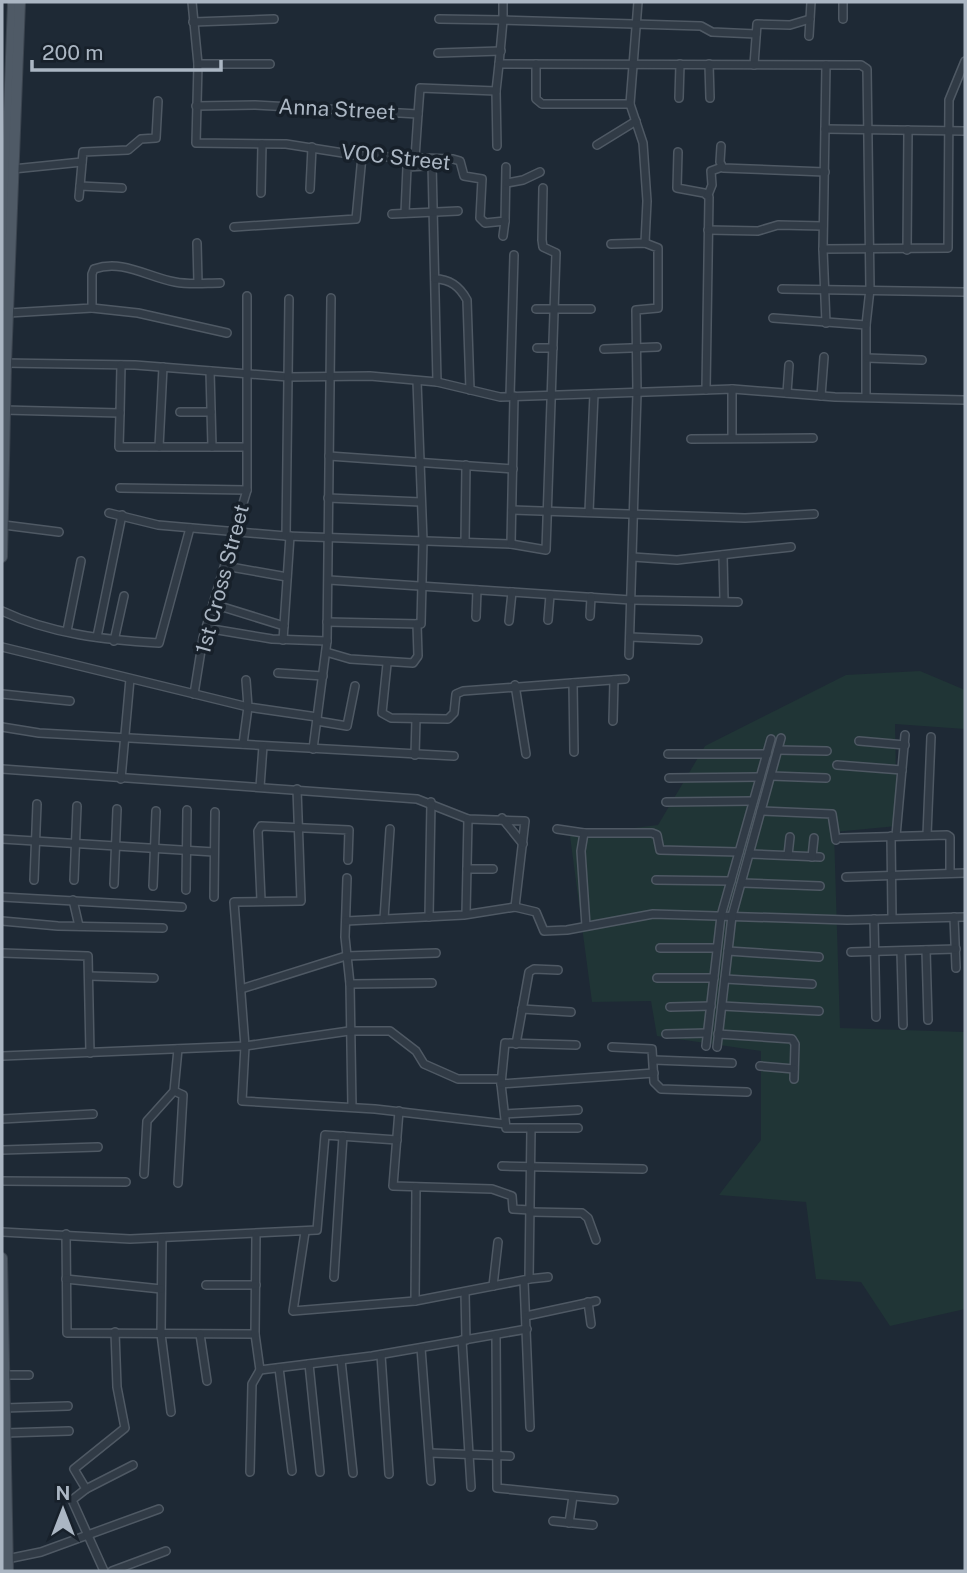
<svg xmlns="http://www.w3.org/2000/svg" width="967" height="1573" font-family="'Public Sans',sans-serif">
	<rect width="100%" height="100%" fill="#1e2935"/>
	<polygon fill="#203536" points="920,671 965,690 965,729 895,724 897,826 834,832 840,1028 965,1032 965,1309 890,1326 861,1282 816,1279 806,1202 719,1195 761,1140 761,1051 657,1036 651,1001 592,1002 570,836 658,825 705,746 846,675"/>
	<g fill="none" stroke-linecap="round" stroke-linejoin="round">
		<defs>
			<g id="minor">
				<polyline points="192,2 198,64 196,143 286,144 362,156 453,159 460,161 464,176 482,179 480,218 485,223 505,221 506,167"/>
				<polyline points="638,2 630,104 643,143 647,201 645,243"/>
				<polyline points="439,19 503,20 503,2"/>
				<polyline points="843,19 843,2"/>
				<polyline points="193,22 274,19"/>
				<polyline points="809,36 811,2"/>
				<polyline points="438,53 501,51"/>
				<polyline points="198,64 270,64"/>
				<polyline points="499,64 503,20 701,26 712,32 756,34"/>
				<polyline points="536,64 536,99 542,104 630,104"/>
				<polyline points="709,64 710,98"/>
				<polyline points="754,65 757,24 790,25 810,19"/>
				<polyline points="679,98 680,64"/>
				<polyline points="196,106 255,105 418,114 420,88 496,91"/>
				<polyline points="825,129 965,131"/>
				<polyline points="597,145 636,121"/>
				<polyline points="497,146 496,91 499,64 861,65 867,69 870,289 866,325 866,397"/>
				<polyline points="721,146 720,162 723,168 825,172"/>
				<polyline points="678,152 677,188 704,193 709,197 706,390"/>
				<polyline points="415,158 418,114"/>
				<polyline points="432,163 437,382"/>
				<polyline points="13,169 82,162"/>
				<polyline points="507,183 523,180 540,172"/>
				<polyline points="122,188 80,186 83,152 128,150 141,139 156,138 158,101"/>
				<polyline points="310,189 312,147"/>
				<polyline points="261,193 262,144"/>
				<polyline points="708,195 712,185 711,171 722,167"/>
				<polyline points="79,197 80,186"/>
				<polyline points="405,213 407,167 426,166 433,159"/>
				<polyline points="392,214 458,211"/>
				<polyline points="234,227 356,219 362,156"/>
				<polyline points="708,230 758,231 778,225 823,226"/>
				<polyline points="503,236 505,221"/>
				<polyline points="197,243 198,283"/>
				<polyline points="611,244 645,243 658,248 658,308 636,310 637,393 629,655"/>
				<polyline points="823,249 948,248 949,100 965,61"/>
				<polyline points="907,250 908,130"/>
				<path d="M 435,279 C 451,279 460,287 467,300 L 470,390"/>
				<polyline points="782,289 965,292"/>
				<polyline points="92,308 138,313 227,333"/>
				<polyline points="536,309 591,309"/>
				<path d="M 9,313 L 92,308 L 92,274 L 94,269 C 123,259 147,277 175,282 C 190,285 206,283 220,283"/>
				<polyline points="773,318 866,325"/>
				<polyline points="826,323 823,249 826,65"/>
				<polyline points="537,348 553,348"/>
				<polyline points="604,349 657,347"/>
				<polyline points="867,358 922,360"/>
				<polyline points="3,363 135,365 288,377 370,376 437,382 500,397 733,389 835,397 965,400"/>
				<polyline points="210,371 212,447"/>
				<polyline points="732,389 732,437"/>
				<polyline points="787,393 789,365"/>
				<polyline points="510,396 514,255"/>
				<polyline points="821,396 824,357"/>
				<polyline points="4,410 120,413 121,365"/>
				<polyline points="180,412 211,412"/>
				<polyline points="120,413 119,447 245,447"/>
				<polyline points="691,439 813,438"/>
				<polyline points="159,447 163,367"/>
				<polyline points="329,456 513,469"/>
				<polyline points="120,488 247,490"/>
				<polyline points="328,498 421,502"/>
				<polyline points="512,510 745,518 814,514"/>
				<polyline points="589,512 594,394"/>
				<polyline points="109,513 158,525 286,536 511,544 546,550 556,253 543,247 542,240 543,188"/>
				<polyline points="4,525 59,532"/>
				<polyline points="286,536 289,299"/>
				<polyline points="465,542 466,465"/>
				<polyline points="511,544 514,396"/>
				<polyline points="723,555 724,600"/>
				<polyline points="633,557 677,560 791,547"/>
				<polyline points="225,566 287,577"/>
				<polyline points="329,580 631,600 738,602"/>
				<polyline points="213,604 284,626"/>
				<path d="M 2,611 C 50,634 106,640 159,643 L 190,528"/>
				<polyline points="590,616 591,597"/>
				<polyline points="476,617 477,590"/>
				<polyline points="548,620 550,595"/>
				<polyline points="509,621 512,592"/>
				<polyline points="327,622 421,624 423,541 417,381"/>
				<polyline points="206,628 272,639 327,641"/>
				<polyline points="67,631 81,561"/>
				<polyline points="97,637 122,515"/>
				<polyline points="630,637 698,640"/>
				<polyline points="283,640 290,536"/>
				<polyline points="114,641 124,596"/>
				<polyline points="2,647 248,707 243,744"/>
				<polyline points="326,652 350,659 413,663 418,656 417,624"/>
				<polyline points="387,664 382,713 391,718 448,719 454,713 456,694 463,691 625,679"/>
				<polyline points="278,673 323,676"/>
				<polyline points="246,680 248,707 317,717"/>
				<polyline points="573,683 574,752"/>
				<polyline points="515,685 526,754"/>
				<polyline points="2,694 70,701"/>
				<polyline points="194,694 203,638 247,490 247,296"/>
				<polyline points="317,721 347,726 355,686"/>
				<polyline points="613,721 614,680"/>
				<polyline points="2,727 39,733 454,756"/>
				<polyline points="859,741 905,745"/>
				<polyline points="313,749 327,641 331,298"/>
				<polyline points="778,750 827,751"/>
				<polyline points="668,754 767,754"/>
				<polyline points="415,755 416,719"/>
				<polyline points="837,765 902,770"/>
				<polyline points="2,769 417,799 468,819 525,821 515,907"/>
				<polyline points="771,776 826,778"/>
				<polyline points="669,778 760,777"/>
				<polyline points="121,779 130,679"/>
				<polyline points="260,787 263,746"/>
				<polyline points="297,789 301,901 234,902 245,1046 242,1101 375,1109 505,1124"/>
				<polyline points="666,802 753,801"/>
				<polyline points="761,811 832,814 836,840"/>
				<polyline points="502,818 523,844"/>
				<polyline points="557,829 584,833 652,833 657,835 660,850 739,852"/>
				<polyline points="584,833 581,851 586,926"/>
				<polyline points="927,835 931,737"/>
				<polyline points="891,836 892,917"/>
				<polyline points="896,836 905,735"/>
				<polyline points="841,838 947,835 950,837 950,873"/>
				<polyline points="2,839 214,852"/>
				<polyline points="750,854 820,857"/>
				<polyline points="788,855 790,837"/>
				<polyline points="812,857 814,838"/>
				<polyline points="467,869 493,869"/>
				<polyline points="846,877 965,873"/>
				<polyline points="347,878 345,937 350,984 352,1107"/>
				<polyline points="34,880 37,804"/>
				<polyline points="74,880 77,806"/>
				<polyline points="656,880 731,881"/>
				<polyline points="742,883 820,886"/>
				<polyline points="114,884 117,809"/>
				<polyline points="153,886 156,811"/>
				<polyline points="186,890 187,810"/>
				<polyline points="2,897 182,907"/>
				<polyline points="214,897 215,812"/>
				<polyline points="73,900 79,926"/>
				<polyline points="261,900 258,831 261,826 349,830 348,860"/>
				<polyline points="466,914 468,819"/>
				<polyline points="429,917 431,802"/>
				<polyline points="954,917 956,968"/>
				<polyline points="384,919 390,829"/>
				<polyline points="874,919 876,1017"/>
				<polyline points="2,921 58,926 163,928"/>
				<polyline points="346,921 464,915 515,907 536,912 544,931 567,930 653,914 847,920 965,917"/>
				<polyline points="660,948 717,948"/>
				<polyline points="926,950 928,1020"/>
				<polyline points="728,951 819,957"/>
				<polyline points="901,951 903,1025"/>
				<polyline points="851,952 956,949"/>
				<polyline points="2,953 88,956 90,1053"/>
				<polyline points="89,976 154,978"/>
				<polyline points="657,978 714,978"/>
				<polyline points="725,979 812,984"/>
				<polyline points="350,984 432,983"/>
				<polyline points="241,989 346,956 436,953"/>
				<polyline points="722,1006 819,1011"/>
				<polyline points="670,1007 711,1006"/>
				<polyline points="522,1009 571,1012"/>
				<polyline points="666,1034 707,1033"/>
				<polyline points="718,1034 792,1039 795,1044 794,1079"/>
				<polyline points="516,1044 529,972 534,969 558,970"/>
				<polyline points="576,1045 505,1043 501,1084 506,1128 578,1128"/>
				<polyline points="706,1046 721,916 771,739"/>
				<polyline points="612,1047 652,1049 654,1082 661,1089 747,1092"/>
				<polyline points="717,1047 732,916 781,738"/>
				<polyline points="2,1056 245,1046 349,1031 390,1031 416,1051 424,1064 458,1079 501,1079"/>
				<polyline points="654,1060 732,1063"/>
				<polyline points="760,1066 794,1069"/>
				<polyline points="501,1084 654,1073"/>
				<polyline points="174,1091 183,1095 178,1183"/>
				<polyline points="399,1111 393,1186 492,1189 512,1196 513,1209 530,1210"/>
				<polyline points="505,1114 578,1110"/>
				<polyline points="2,1119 93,1114"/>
				<polyline points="2,1150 98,1147"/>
				<polyline points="502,1166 643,1169"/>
				<polyline points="144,1174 147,1121 174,1091 178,1049"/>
				<polyline points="2,1181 126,1182"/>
				<polyline points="530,1212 582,1213 588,1218 596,1240"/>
				<polyline points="2,1232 130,1239 317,1230 325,1135 397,1140"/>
				<polyline points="305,1232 293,1311 415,1301 529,1279 531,1129"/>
				<polyline points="66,1234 67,1333 255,1334"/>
				<polyline points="256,1235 255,1334 260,1370 372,1356 527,1329"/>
				<polyline points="162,1238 161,1334 171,1412"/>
				<polyline points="334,1277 343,1136"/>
				<polyline points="66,1279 161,1289"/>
				<polyline points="529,1279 548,1277"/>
				<polyline points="524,1281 530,1427"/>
				<polyline points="206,1285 256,1285"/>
				<polyline points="493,1286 498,1242"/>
				<polyline points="465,1292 466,1340"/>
				<polyline points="415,1301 416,1187"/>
				<polyline points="588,1302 591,1324"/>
				<polyline points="526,1316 596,1301"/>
				<polyline points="200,1334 207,1381"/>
				<polyline points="496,1335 497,1488 614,1500"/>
				<polyline points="462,1340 471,1487"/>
				<polyline points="421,1348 431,1481"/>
				<polyline points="381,1355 389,1474"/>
				<polyline points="341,1360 353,1473"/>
				<polyline points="309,1364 320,1472"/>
				<polyline points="279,1368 292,1471"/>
				<polyline points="4,1375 29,1375"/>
				<polyline points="4,1408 68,1406"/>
				<polyline points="5,1433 69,1431"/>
				<polyline points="430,1453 510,1456"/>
				<polyline points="250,1472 252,1384 260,1370"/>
				<polyline points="86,1489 133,1465"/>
				<polyline points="553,1521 593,1525"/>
				<polyline points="569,1523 573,1496"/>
				<polyline points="7,1559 41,1552 159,1509"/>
				<polyline points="104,1571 72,1500 86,1489 74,1469 125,1428 117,1387 115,1332"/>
				<polyline points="112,1571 166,1551"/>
			</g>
			<g id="major">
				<polyline points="2,303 13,2"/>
				<polyline points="2,557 6,363 20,2"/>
				<polyline points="2,1258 8,1571"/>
			</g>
		</defs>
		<use href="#minor" stroke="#4f5964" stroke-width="10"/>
		<use href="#major" stroke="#3b444f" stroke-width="12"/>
		<use href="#minor" stroke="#313b46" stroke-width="7"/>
		<use href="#major" stroke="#4f5a66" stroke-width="10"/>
	</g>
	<g text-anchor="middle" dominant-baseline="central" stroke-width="7" stroke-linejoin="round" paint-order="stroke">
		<g font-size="21" fill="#abb6c3" stroke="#17202a">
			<text transform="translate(337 109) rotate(3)">Anna Street</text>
			<text transform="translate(396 157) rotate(6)">VOC Street</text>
			<text transform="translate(222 579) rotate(-75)">1st Cross Street</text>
		</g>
	</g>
	<rect width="967" height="1573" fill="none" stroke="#abb6c3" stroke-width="7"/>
	<g transform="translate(63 1510)" stroke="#17202a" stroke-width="5" paint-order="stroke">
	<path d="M0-5L12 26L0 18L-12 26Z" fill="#abb6c3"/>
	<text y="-10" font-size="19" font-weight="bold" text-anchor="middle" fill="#abb6c3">N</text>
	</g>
	<path d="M32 60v10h189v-10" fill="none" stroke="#abb6c3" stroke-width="3.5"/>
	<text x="42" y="60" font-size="21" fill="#abb6c3" stroke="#17202a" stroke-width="5" paint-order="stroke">200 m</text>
</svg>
